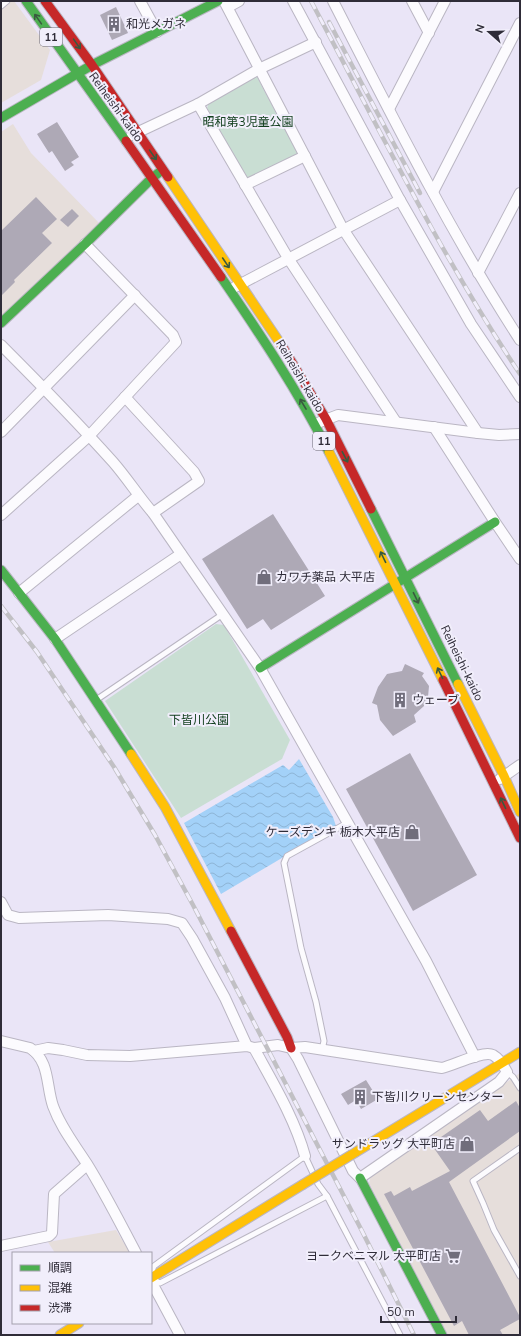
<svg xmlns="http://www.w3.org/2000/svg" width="521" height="1336" font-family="'Nunito Sans','Noto Sans JP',sans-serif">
	<defs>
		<pattern id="water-waves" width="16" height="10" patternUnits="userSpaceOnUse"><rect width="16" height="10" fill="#a3d1f8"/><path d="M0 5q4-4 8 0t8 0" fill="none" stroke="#8db4d5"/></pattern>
	</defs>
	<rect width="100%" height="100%" fill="#eae5f7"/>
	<g fill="#e6dedb">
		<polygon points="1,1 14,1 50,50 41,80 1,103"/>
		<polygon points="13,124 31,153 99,223 1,317 1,132"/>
		<polygon points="520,1073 520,1335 448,1335 369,1183 371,1175"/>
		<polygon points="116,1230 130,1253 55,1253 48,1242"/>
	</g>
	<g fill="#c9ded3">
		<polygon points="256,75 298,154 248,180 207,108 209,102"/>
		<polygon points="216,624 224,625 290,740 282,759 181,818 105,701"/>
	</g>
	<polygon fill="url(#water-waves)" points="299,759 333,817 336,826 221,894 184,823 283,765 289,770"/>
	<g fill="#aea9b6">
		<polygon points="116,7 128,33 112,40 100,15"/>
		<polygon points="57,122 79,157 71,162 74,165 65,171 52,151 49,153 37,134"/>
		<polygon points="36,197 57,219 42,233 52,243 14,280 15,282 1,296 1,231"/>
		<polygon points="72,209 79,216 68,227 60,220"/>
		<polygon points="273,514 325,596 271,630 263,619 247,629 202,559"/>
		<polygon points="405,664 424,673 422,676 429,686 428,697 424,706 414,715 416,722 393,736 380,720 377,705 372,703 378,687 387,674 402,671"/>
		<polygon points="410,753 477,875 413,911 346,789"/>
		<polygon points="366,1080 378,1099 361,1109 356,1100 348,1105 341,1094"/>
		<polygon points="516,1101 520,1108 520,1131 449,1182 520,1317 520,1319 500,1330 503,1335 469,1335 462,1321 454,1326 384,1194 391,1191 394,1196 410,1187 412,1191 450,1171 431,1144 480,1110 488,1121"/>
	</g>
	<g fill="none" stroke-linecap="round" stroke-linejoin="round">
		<defs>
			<g id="lane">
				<polyline points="1,6 7,1"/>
				<polyline points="96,700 223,614"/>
				<polyline points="322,1050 324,1041 316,1002 301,948 284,863 287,856 347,823"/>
				<polyline points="507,1072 513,1077 520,1088"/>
				<polyline points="520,1148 473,1181 483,1203 494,1230 520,1276"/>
				<polyline points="151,1273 154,1266 305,1156 318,1184 327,1196 400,1335"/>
				<polyline points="152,1279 160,1283 327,1196"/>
			</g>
			<g id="street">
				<polyline points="140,1 157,32"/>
				<polyline points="224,1 343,229 478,433"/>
				<polyline points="293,1 400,200 471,324 520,397"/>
				<path d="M 333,1 C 392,116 450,232 520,340"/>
				<polyline points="412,1 429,33"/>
				<polyline points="228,7 239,1"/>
				<polyline points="198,104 288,258 396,422"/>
				<polyline points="389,109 445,1"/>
				<polyline points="132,135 198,104 259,69 316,42"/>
				<polyline points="245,185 305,156"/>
				<polyline points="433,192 520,23"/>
				<polyline points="478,273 520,193"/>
				<polyline points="235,287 400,200"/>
				<path d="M 1,345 C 39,383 77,422 113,462 C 127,478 139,497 153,513 L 260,668 L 426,961 L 475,1057"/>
				<polyline points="125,397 194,472 199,481 153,513"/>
				<polyline points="320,422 338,415 478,433 499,435 520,434"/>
				<polyline points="434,427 495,522 520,559"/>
				<polyline points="1,432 135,295"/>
				<polyline points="1,515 89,436 176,342 173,335 85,244"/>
				<polyline points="19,593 138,496"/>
				<polyline points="55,639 181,554"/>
				<polyline points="500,779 520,765"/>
				<polyline points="1,902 8,915 19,918 108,915 168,919 182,923 192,938 225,998 247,1046"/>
				<path d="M 1,1041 L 30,1048 C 50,1061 46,1086 53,1106 C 61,1128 75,1145 87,1164 C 105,1193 120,1223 136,1253"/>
				<path d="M 254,1048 C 272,1081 295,1119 305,1156"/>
				<path d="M 34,1051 L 48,1048 L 63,1050 L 87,1055 L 130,1056 L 247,1046 L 254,1048 L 278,1045 L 291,1048 L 305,1047 L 442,1068 C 455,1065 483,1050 493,1055 C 500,1059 503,1065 507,1072 L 499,1082 L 360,1178 L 353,1171 L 298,1059 L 291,1048"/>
				<polyline points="1,1246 49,1236 52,1233 54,1194 87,1165"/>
				<polyline points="151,1281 180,1335"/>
			</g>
			<g id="fast">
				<polyline points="26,1 126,141"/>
				<polyline points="1,118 92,65 218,1"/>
				<path d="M 221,277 C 260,334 298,391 329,452"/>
				<polyline points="1,323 85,244 152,178 161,171"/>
				<polyline points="371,509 458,684"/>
				<polyline points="1,570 55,639 131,754"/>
				<polyline points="260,668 495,522"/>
				<polyline points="360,1178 442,1335"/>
			</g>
			<g id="slow">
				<polyline points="168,177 282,346"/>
				<polyline points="329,452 443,680"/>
				<polyline points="458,684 504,776 520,812"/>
				<polyline points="131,754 165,807 231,931"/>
				<polyline points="356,1152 520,1052"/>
				<polyline points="151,1278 302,1185"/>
				<polyline points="60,1335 79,1323"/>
			</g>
			<g id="jam">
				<polyline points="45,1 92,65 168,177"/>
				<polyline points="126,141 221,277"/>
				<polyline points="282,346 326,419 371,509"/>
				<polyline points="443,680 520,838"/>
				<polyline points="231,931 287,1037 291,1048"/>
			</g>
		</defs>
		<use href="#lane" stroke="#bab6c3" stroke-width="7"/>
		<use href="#street" stroke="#bab6c3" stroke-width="12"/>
		<use href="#fast" stroke="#bab6c3" stroke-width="11"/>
		<use href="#slow" stroke="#bab6c3" stroke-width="11"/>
		<use href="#jam" stroke="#bab6c3" stroke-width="11"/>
		<use href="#lane" stroke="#fcfbfe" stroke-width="5"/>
		<use href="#street" stroke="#fcfbfe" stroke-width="10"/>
		<use href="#fast" stroke="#4caf50" stroke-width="9"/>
		<use href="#slow" stroke="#ffc107" stroke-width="9"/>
		<use href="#jam" stroke="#c62828" stroke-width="9"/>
		<defs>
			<g id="rail">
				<path d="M 311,1 C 378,127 441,256 520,374"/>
				<polyline points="329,22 420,193"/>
				<polyline points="1,606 37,652 114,767 155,835 193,905 362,1231 414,1335"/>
			</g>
		</defs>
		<use href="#rail" stroke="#c1c0c4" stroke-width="4.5"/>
		<use href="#rail" stroke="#f1eefb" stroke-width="3" stroke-dasharray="9" stroke-linecap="butt"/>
		<defs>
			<polyline id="slow-bridge" points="302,1185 356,1152"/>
		</defs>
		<use href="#slow-bridge" stroke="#bab6c3" stroke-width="11" stroke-linecap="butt"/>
		<use href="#slow-bridge" stroke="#ffc107" stroke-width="9"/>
	</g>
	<defs><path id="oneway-shaft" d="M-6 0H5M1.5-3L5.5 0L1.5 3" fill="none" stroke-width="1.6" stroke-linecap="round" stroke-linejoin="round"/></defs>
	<g stroke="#395a40">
		<use href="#oneway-shaft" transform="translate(38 19) rotate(-125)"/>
		<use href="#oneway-shaft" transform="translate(77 44) rotate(55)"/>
		<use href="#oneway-shaft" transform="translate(153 155) rotate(55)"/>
		<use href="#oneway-shaft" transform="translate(226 263) rotate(56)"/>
		<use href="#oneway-shaft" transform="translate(303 404) rotate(-121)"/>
		<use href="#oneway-shaft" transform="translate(345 457) rotate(62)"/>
		<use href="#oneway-shaft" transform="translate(383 557) rotate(-116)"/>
		<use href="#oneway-shaft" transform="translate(416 598) rotate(64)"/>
		<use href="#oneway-shaft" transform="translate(440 673) rotate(-116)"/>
		<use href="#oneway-shaft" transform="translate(503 803) rotate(-116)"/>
	</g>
	<defs>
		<symbol id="building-bare" viewBox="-9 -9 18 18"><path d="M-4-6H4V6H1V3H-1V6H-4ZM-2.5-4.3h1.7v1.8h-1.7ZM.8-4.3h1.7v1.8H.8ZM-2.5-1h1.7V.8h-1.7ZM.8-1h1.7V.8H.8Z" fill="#706d7b" stroke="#f1eefb" stroke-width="2.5" paint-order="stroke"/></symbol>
		<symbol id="shop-bare" viewBox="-9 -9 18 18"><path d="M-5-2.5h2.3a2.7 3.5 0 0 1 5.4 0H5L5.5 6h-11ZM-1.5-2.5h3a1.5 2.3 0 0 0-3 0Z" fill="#706d7b" stroke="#f1eefb" stroke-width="2.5" paint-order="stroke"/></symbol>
		<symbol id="supermarket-bare" viewBox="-9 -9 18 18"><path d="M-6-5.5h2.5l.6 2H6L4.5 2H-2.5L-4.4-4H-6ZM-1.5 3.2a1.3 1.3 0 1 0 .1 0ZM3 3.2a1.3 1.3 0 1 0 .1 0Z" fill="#706d7b" stroke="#f1eefb" stroke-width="2.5" paint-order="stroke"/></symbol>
	</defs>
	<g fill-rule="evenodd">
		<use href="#building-bare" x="103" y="13" width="22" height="22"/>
		<use href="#shop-bare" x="253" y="566" width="22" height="22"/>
		<use href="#building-bare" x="389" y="689" width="22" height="22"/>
		<use href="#shop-bare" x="401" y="821" width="22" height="22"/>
		<use href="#building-bare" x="349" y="1086" width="22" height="22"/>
		<use href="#shop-bare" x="456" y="1133" width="22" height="22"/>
		<use href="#supermarket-bare" x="442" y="1245" width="22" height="22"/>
	</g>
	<g text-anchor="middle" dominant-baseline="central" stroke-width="4" stroke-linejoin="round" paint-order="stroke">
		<g fill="#f1eefb" stroke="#696672" stroke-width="1">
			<rect x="40" y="28" width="22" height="18" rx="3"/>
			<rect x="313" y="432" width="22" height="18" rx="3"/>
		</g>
		<g font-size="11" font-weight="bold" fill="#2f2c38">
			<text x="51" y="37">11</text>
			<text x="324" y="441">11</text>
		</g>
		<g font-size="12" fill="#2f2c38" stroke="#f1eefb" text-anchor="start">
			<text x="126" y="24">和光メガネ</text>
			<text x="276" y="577">カワチ薬品 大平店</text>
			<text x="412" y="700">ウェーブ</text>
			<text x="400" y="832" text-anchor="end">ケーズデンキ 栃木大平店</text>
			<text x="372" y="1097">下皆川クリーンセンター</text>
			<text x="455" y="1144" text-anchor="end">サンドラッグ 大平町店</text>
			<text x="441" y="1256" text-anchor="end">ヨークベニマル 大平町店</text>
		</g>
		<g font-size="12" fill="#2f2c38" stroke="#f1eefb">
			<text transform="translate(116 107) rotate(54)">Reiheishi-kaido</text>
			<text transform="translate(300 376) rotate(59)">Reiheishi-kaido</text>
			<text transform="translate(462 663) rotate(64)">Reiheishi-kaido</text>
		</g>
		<g font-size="12" fill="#13401f" stroke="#f1eefb">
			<text x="248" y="122">昭和第3児童公園</text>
			<text x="199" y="720">下皆川公園</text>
		</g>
	</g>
	<rect width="521" height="1336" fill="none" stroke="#2f2c38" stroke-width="4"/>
	<rect x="12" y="1252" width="140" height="72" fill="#f1eefb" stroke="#a3a0ad"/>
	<rect x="20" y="1265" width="20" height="6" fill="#4caf50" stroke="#a3a0ad"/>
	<text x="48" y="1272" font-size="12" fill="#2f2c38">順調</text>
	<rect x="20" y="1285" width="20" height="6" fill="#ffc107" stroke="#a3a0ad"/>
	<text x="48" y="1292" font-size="12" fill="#2f2c38">混雑</text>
	<rect x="20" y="1305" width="20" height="6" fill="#c62828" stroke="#a3a0ad"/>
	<text x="48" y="1312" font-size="12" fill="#2f2c38">渋滞</text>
	<g transform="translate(489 32) rotate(290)" stroke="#f1eefb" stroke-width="3" paint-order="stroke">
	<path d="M0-3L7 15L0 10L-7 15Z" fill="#2f2c38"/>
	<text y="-6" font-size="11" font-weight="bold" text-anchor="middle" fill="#2f2c38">N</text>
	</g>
	<path d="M381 1316v6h75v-6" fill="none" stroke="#2f2c38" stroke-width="2"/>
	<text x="387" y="1316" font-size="12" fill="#2f2c38" stroke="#f1eefb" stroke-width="3" paint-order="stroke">50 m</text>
</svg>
